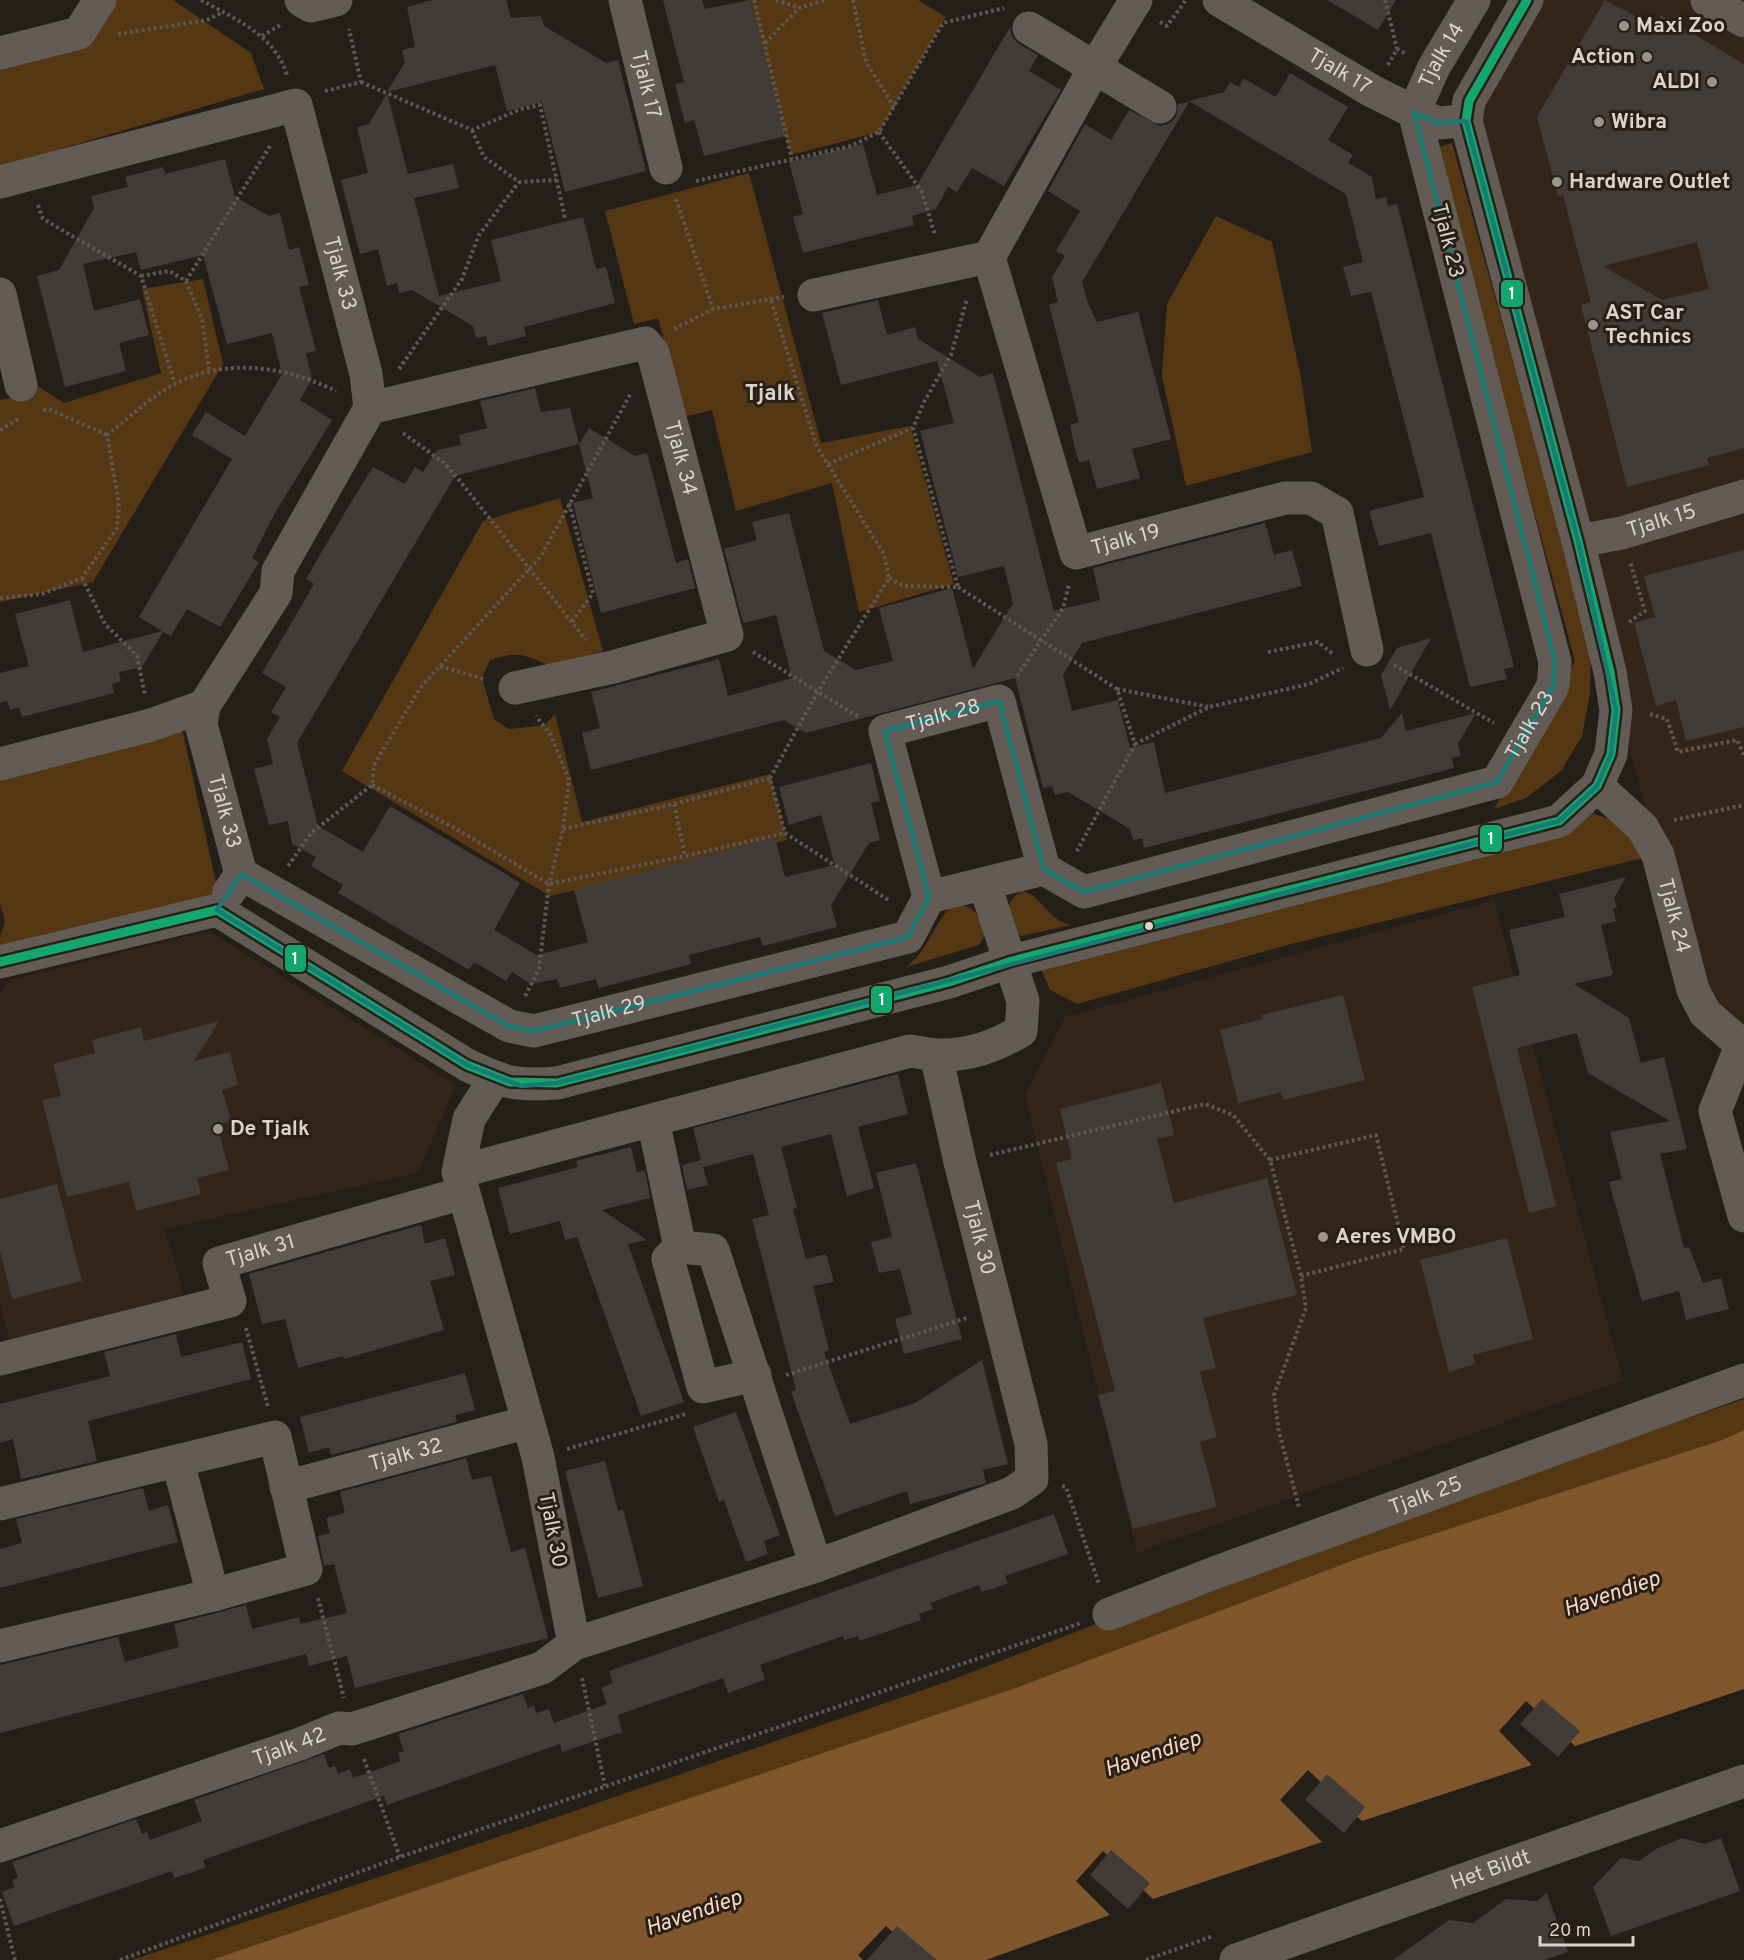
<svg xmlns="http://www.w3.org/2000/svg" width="1744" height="1960" font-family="Overpass,sans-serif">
	<rect width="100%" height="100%" fill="#251f1a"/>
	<g fill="#332619">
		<polygon points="1536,0 1744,0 1744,1028 1706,1039 1464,116"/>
		<polygon points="1494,900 1623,1380 1137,1553 1025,1095 1065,1017"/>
		<polygon points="209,931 456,1085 418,1173 165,1229 184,1295 10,1341 0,1306 0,995 9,980"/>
	</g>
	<g fill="#563713">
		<polygon points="95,0 173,0 251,53 264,89 0,167 0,53 81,31"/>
		<polygon points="750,0 918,0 946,17 879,132 791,155"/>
		<polygon points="1452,143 1591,642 1590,693 1582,736 1561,771 1526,798 1494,809 1575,661 1435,148"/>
		<polygon points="749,173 821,443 910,426 954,584 859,612 832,483 736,511 712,410 684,417 658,318 634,324 605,211"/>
		<polygon points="1216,216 1272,242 1301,378 1312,452 1186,486 1162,376 1167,304"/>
		<polygon points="203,279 223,364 93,582 0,602 0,400 11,398 9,389 39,387 64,403 161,373 142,289"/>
		<path d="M 560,498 L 603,651 L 552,667 C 526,655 518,650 490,660 L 482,678 L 494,719 L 509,729 L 545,725 L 555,714 L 582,822 L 770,774 L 787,840 L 550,896 L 342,771 L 483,521 Z"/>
		<polygon points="180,720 219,896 0,957 0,937 5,922 0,903 0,763"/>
		<polygon points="1592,813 1625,825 1647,857 1291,944 1077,1004 1050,990 1041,969"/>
		<path d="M 1023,891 C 1043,897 1046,919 1071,925 L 1021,936 L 1011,929 C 1008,910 1005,900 1023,891 Z"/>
		<path d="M 954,904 C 973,906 981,914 986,933 L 979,945 L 906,967 C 929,951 933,922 954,904 Z"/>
		<polygon points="1744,1399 1744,1430 1722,1440 1359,1558 1018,1687 211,1960 132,1960 528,1827 946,1682 1145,1605"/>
	</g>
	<polygon fill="#80572c" points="1744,1430 1744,1689 1575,1746 1526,1701 1499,1731 1532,1765 1362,1821 1308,1770 1280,1800 1322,1842 1153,1899 1103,1851 1076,1881 1110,1915 986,1960 922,1960 886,1926 858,1955 863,1960 211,1960 1018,1687 1359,1558 1722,1440"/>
	<g fill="#413c38" fill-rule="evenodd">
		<polygon points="433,0 506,0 511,18 541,16 544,26 606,63 618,60 646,171 565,192 542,102 507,111 495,65 387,92 405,62 402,50 415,47 407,7"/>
		<polygon points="663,0 702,0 705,9 750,0 786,136 704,156 694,120 685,123 680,104 675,84 684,82"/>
		<polygon points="1327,0 1396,0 1378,30"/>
		<path d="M 1605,0 L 1654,26 L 1661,15 L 1744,64 L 1744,448 L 1707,458 L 1709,465 L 1627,487 L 1581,305 L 1591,302 L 1563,195 L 1558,196 L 1537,117 ZM 1697,242 L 1709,289 L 1662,300 L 1603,266 Z"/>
		<polygon points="1010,27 1012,37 1019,44 1038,55 1029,71 1061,90 1004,186 972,168 957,192 948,187 936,209 912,216 914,225 803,253 793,217 803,214 789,162 863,144 877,195 917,185"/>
		<polygon points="1290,73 1348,107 1328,140 1353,155 1348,163 1372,177 1376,199 1386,197 1388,206 1397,204 1514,667 1504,669 1507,679 1470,687 1431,533 1379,546 1369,511 1424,497 1371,292 1351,296 1343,267 1363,262 1346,194 1189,101 1224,92 1230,82 1239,87 1243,78 1276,97"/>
		<polygon points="387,93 408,174 453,164 459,188 414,198 439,296 501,281 491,240 583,217 596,269 606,267 615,303 524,327 526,336 488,346 486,336 476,338 473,326 412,290 399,293 397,283 387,286 378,249 360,254 341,180 368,173 357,127 369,124"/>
		<polygon points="1189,102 1082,282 1088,303 1097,322 1138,312 1171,439 1132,449 1140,478 1097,489 1089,460 1079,463 1074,444 1070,425 1079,422 1049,305 1058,302 1052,277 1065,256 1056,251 1080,211 1048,191 1085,124 1111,140 1129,110 1160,126 1169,124 1176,117 1178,104"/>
		<polygon points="225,159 235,197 269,216 280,213 289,250 299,247 309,285 299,287 316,351 306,353 312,379 300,400 332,420 275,513 252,558 259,562 220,627 187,609 171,636 163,632 142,667 119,672 121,681 112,684 114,693 22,717 19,707 10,710 7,701 0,703 0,673 29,666 15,614 70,600 83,652 162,631 139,617 232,459 192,435 206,412 245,436 282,374 272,333 227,344 203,255 141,270 136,252 83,264 94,311 140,299 149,335 119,343 126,371 65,387 37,276 59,270 94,208 91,196 128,187 125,177 163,167 165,174"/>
		<polygon points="878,300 887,335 915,327 918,339 980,377 993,373 1054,611 1100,600 1093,568 1265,523 1274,555 1292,550 1302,586 1082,643 1063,675 1072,711 1118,700 1130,748 1154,742 1165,793 1381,738 1402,713 1406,731 1476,713 1458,744 1461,756 1452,758 1454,768 1144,848 1142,838 1133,840 1130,829 1068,792 1055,795 1052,786 1043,788 1015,678 806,733 784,720 591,770 582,733 600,728 591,692 719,659 728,696 792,678 776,615 743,623 724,549 757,540 752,522 789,513 824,651 856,670 893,661 879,608 952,588 973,669 1013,603 1004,566 958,577 920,431 954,423 937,361 841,385 822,313"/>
		<polygon points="535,388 541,412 570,408 579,444 589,428 635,456 647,453 676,563 688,559 695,588 601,613 573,503 593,498 579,444 455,476 297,743 318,826 363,852 390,806 504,873 520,883 494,930 537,955 588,942 574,890 775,838 785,877 835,865 821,815 789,825 779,787 871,763 880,801 871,803 880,840 869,843 831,905 837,927 763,946 760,937 689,955 691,964 599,988 596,979 560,988 557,979 531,984 512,972 506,981 474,962 469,970 338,893 343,885 311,866 316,857 292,844 288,821 269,825 254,769 273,764 267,739 280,717 271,712 286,687 262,673 314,584 306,579 351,502 373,467 405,484 415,467 423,472 437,450 461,445 459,435 487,428 480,401"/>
		<polygon points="1744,550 1744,727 1686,741 1676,700 1656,706 1634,623 1655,617 1644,576"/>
		<polygon points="1431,638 1390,710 1381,675 1397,648"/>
		<polygon points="1626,877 1614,898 1617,908 1613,908 1616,921 1601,925 1613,975 1574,984 1629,1018 1641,1063 1664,1057 1687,1149 1660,1154 1684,1248 1689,1247 1703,1283 1721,1278 1729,1309 1686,1320 1679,1291 1642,1301 1609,1182 1622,1179 1610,1132 1670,1121 1588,1073 1577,1033 1517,1048 1556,1206 1529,1213 1472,987 1520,975 1509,930 1565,917 1559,894"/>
		<polygon points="1343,995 1365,1080 1283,1100 1281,1092 1238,1103 1220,1030 1263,1019 1261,1015"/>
		<polygon points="219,1021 194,1061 230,1052 238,1085 222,1090 231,1121 217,1125 229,1170 197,1178 201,1194 136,1211 129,1182 67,1197 42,1100 61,1096 53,1064 95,1053 92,1040 141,1027 144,1041"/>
		<polygon points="898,1074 908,1114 858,1127 874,1188 847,1196 831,1134 781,1147 797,1208 793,1209 806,1259 826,1254 834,1282 813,1286 829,1350 824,1352 850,1424 915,1403 982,1360 1008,1464 983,1470 986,1483 980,1485 910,1504 907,1491 835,1516 791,1392 796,1390 752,1219 769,1215 753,1154 703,1167 708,1185 687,1190 682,1165 701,1160 693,1128"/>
		<polygon points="1161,1083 1174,1135 1157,1139 1174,1203 1267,1178 1297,1295 1203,1318 1216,1368 1200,1372 1217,1437 1200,1442 1217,1507 1133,1529 1098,1395 1115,1391 1056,1163 1072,1159 1060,1109"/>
		<polygon points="631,1147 637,1172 645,1170 650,1198 602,1210 647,1240 628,1244 684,1402 641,1416 577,1237 565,1240 560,1221 510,1234 498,1188 578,1167 576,1161"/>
		<polygon points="916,1163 962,1339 904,1354 895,1319 912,1314 900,1269 879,1273 871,1242 892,1237 876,1173"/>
		<polygon points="57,1184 82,1281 12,1299 0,1251 0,1199"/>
		<polygon points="421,1225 425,1244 445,1238 455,1275 430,1281 444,1330 344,1359 343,1356 298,1368 285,1319 262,1324 249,1274"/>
		<polygon points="1507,1238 1533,1339 1473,1355 1475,1364 1449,1372 1420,1260"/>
		<polygon points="176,1334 181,1357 242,1342 251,1379 88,1421 97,1461 21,1479 13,1439 0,1443 0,1404 110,1376 104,1352"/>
		<polygon points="465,1373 475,1410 455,1415 457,1422 331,1455 329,1447 309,1453 300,1417"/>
		<polygon points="736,1412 780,1535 764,1541 768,1554 746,1562 724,1500 719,1502 693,1427"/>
		<polygon points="466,1458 472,1480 491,1476 511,1552 525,1548 548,1638 355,1688 347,1656 309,1666 306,1654 0,1733 0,1665 118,1637 125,1662 179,1647 174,1624 246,1605 252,1629 299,1617 300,1624 347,1613 334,1564 324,1566 318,1536 330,1533 326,1518 345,1513 340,1492"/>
		<polygon points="605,1461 618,1511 623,1509 643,1586 598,1598 565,1471"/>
		<polygon points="143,1488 149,1511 168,1505 178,1542 0,1588 0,1549 22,1543 16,1519"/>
		<polygon points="1054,1514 1068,1554 1005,1576 1008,1583 995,1588 982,1592 979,1585 930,1603 933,1609 919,1614 921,1620 859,1641 858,1636 844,1640 843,1636 760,1665 765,1680 728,1693 723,1678 618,1715 622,1732 562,1752 560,1744 387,1805 384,1796 203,1860 206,1867 191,1873 174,1878 172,1871 14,1926 2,1892 15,1887 12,1880 18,1877 12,1862 136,1819 142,1834 147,1832 150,1840 202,1821 194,1800 324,1754 329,1768 335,1766 338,1774 350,1769 353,1778 401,1761 398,1753 404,1751 398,1734 523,1694 528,1708 534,1705 536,1713 549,1709 554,1723 607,1704 601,1688 613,1683 609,1671"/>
		<polygon points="1542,1699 1580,1731 1558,1757 1520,1724"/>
		<polygon points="1327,1774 1365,1807 1344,1833 1305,1800"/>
		<polygon points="1682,1838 1704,1844 1721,1838 1740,1891 1611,1936 1593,1887 1621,1858 1639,1861 1656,1849"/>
		<polygon points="1111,1850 1150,1883 1128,1909 1090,1875"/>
		<polygon points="1547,1893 1568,1952 1544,1960 1393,1960 1449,1920 1473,1923 1506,1899 1537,1901"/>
		<polygon points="897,1926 937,1960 867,1960"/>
	</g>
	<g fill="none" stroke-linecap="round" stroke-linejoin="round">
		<g stroke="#5c5752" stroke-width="4" stroke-dasharray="3 3" stroke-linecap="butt">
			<path d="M 201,0 C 235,19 275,35 287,75"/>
			<polyline points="754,0 792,159"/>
			<polyline points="776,0 799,8"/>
			<polyline points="853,0 866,62 894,107"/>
			<polyline points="1385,0 1397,49"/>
			<polyline points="1160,22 1167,26 1186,0"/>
			<polyline points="118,34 207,20 223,12"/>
			<polyline points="262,36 282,24"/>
			<polyline points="765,43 799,8 827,0"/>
			<polyline points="1388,65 1397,49 1406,54"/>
			<polyline points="361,82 472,130 521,109 540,105 565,218"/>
			<polyline points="325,91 361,82 349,29"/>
			<polyline points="472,130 484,157 519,182 556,180"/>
			<polyline points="879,132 922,192 935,235"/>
			<polyline points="696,181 851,146 879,132 943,23 1004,8"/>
			<polyline points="676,199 713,309"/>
			<polyline points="38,205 43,219 141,276 175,384"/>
			<polyline points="141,276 169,271 186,281 202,319 209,369"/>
			<polyline points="186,281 270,146"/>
			<polyline points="674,329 713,309 784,297"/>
			<polyline points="399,369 462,279 479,235 519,182"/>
			<polyline points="43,410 51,410 107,435"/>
			<polyline points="0,430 20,418"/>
			<polyline points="403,433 444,463 460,481 586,640"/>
			<polyline points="828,464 913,428 924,402 951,355 967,299"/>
			<polyline points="569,503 593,593 571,623"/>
			<polyline points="82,578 105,624 137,656 145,695"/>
			<polyline points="889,578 904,586 958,587 913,428"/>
			<polyline points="958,587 1117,689 1135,744 1077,851"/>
			<path d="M 0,598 L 42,594 L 82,578 L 117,528 L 119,504 L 107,435 C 129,418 152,395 177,383 C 229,357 286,367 336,391"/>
			<polyline points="1629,622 1645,611 1630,562"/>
			<polyline points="753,652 859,717"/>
			<polyline points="1268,652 1318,642 1334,655"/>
			<polyline points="1394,665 1494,723"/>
			<polyline points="440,666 486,680"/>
			<polyline points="1017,676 1063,608 1069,584"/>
			<polyline points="1117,689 1209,707"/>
			<polyline points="1650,714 1667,719 1678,752 1737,740 1744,755"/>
			<polyline points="1135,744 1209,707 1309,684 1343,668"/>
			<polyline points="770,778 817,693 889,578 884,554 817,447 770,297"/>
			<polyline points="372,785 458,830 549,884 685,856"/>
			<polyline points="674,804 685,856 785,833"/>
			<polyline points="1674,820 1744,805"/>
			<polyline points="563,829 674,804 770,778 785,833 890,901"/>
			<polyline points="288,866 311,833 372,785 374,765 420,688 541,556 631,393"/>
			<polyline points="525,996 539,969 549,884 563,829 569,780 550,734 536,716"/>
			<polyline points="990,1155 1205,1104 1233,1115 1270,1160 1301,1276 1306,1308 1274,1395 1279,1432 1299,1507"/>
			<polyline points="1270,1160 1376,1135 1404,1249 1301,1276"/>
			<polyline points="246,1328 268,1407"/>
			<polyline points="786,1375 967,1318"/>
			<polyline points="567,1449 686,1414"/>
			<polyline points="1062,1486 1066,1487 1099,1584"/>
			<polyline points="318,1598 344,1698"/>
			<polyline points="582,1678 605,1786"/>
			<polyline points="364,1759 400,1857"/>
			<polyline points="0,1899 15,1960"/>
			<polyline points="120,1960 400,1857 1081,1623"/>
			<polyline points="1146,1960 1213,1936"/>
		</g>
		<g stroke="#635c56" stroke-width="33">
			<polyline points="301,0 311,6 336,0"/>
			<path id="s1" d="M 625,0 L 666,168"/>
			<path id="s2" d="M 1219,0 L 1372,91 L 1414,112 L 1437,123 L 1466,121"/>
			<polyline points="1707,0 1744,21"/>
			<polyline points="1029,28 1160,107"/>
			<polyline points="0,53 79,33 100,0"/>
			<path id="s3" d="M 1414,112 L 1434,67 L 1474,0"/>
			<path id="s4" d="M 0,182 L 296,105 L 366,374 L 370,408 L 278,571 L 276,593 L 204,706 L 201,724 L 241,874 L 229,892"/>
			<path id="s5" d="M 989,257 L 1076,553 L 1285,498 L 1311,498 L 1337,513 L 1367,650"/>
			<polyline points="0,294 21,385"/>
			<polyline points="814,295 989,257 1094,69 1136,0"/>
			<path id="s6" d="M 370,408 L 645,343 L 653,353 L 727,635 L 613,667 L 515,688"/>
			<path id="s7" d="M 1578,541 L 1622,533 L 1744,496"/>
			<polyline points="0,764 151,725 204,706"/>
			<path id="s8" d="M 1597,786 L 1642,827 L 1658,855 L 1693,990 L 1705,1013 L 1744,1047"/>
			<path id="s9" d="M 241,874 L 509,1026 L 534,1031 L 908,937 L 929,897 L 1044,869 L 1084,892 L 1497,782 L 1553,686 L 1555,662 L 1414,112"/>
			<path id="s10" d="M 929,897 L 885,731 L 999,701 L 1044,869"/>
			<path d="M 0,962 L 217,910 L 467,1065 C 505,1083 515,1086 557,1083 L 949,982 L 1012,961 L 1559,821 L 1597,786 L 1611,754 L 1616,710 L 1610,672 L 1578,541 L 1466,121 L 1469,101 L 1527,0"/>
			<polyline points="1741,1046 1715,1111 1744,1216"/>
			<path d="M 936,1055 C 968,1056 994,1047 1021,1031 L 1023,1001 L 985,885"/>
			<polyline points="653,1120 680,1247 668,1259 703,1387 755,1375"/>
			<path id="s11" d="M 458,1172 L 910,1051 L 936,1055 L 960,1162 L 1031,1444 L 1032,1479 L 1012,1493 L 816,1566 L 574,1644 L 538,1457 L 458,1172 L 469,1119 L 495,1078"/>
			<polyline points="680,1247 713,1250 816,1566"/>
			<path id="s12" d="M 0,1359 L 230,1301 L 219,1263 L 463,1193"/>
			<polyline points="178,1462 213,1595"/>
			<path id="s13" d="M 286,1487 L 528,1422"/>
			<polyline points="0,1504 275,1437 306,1569 213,1595 0,1646"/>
			<path id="s14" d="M 1109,1614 L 1214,1573 L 1744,1380"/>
			<path id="s15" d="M 0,1846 L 300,1744 L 339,1728 L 352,1729 L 542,1668 L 574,1644"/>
			<path id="s16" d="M 1236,1960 L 1744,1781"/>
		</g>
		<defs>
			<polyline id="bus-1" points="0,962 217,910 467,1065 510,1082 557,1083 949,982 1012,961 1559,821 1597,786 1611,754 1616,710 1610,672 1578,541 1466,121 1469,101 1527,0"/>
		</defs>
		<use href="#bus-1" stroke="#291f16" stroke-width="14"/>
		<use href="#bus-1" stroke="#13a66f" stroke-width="9"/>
	</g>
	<path fill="none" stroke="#197b73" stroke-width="4.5" stroke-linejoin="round" d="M 1414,112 L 1437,123 L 1466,121 L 1578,541 L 1616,710 L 1611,754 L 1597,786 L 1559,821 L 557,1083 L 521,1086 L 467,1065 L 217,910 L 241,874 L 509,1026 L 534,1031 L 908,937 L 929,897 L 885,731 L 999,701 L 1044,869 L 1084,892 L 1497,782 L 1553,686 L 1555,662 Z"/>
	<g fill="#9a948e" stroke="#291f16" stroke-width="2">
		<circle cx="1624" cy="26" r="6"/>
		<circle cx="1647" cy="57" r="6"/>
		<circle cx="1712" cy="82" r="6"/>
		<circle cx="1599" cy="122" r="6"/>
		<circle cx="1557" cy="182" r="6"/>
		<circle cx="1593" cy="325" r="6"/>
		<circle cx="218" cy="1129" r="6"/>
		<circle cx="1323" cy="1237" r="6"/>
	</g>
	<circle fill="#d9d3cc" stroke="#291f16" stroke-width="2" cx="1149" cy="926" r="5"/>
	<g text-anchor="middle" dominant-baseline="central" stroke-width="6" stroke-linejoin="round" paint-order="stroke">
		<g font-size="21" font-weight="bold" fill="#d9d3cc" stroke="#291f16" text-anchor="start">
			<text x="1636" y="26">Maxi Zoo</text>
			<text x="1635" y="57" text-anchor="end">Action</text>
			<text x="1700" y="82" text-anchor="end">ALDI</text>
			<text x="1611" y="122">Wibra</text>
			<text x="1569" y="182">Hardware Outlet</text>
			<text x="1605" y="313">AST Car<tspan x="1605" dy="24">Technics</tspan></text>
			<text x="230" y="1129">De Tjalk</text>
			<text x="1335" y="1237">Aeres VMBO</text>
		</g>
		<g font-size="21" fill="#d9d3cc" stroke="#291f16">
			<text stroke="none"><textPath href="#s3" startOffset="63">Tjalk 14</textPath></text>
			<text stroke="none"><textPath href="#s2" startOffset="140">Tjalk 17</textPath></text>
			<text stroke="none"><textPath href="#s1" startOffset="87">Tjalk 17</textPath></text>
			<text transform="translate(1447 241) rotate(76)">Tjalk 23</text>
			<text stroke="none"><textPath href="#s4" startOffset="480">Tjalk 33</textPath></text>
			<text stroke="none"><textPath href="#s6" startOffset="404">Tjalk 34</textPath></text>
			<text stroke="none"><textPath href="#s7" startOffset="86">Tjalk 15</textPath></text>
			<text stroke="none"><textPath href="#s5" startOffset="360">Tjalk 19</textPath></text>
			<text stroke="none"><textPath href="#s10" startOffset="232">Tjalk 28</textPath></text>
			<text stroke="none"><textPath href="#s9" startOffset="1422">Tjalk 23</textPath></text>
			<text stroke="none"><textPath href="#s4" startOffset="1070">Tjalk 33</textPath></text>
			<text stroke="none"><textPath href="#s8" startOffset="156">Tjalk 24</textPath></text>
			<text stroke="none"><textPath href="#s9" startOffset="411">Tjalk 29</textPath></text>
			<text stroke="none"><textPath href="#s11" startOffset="682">Tjalk 30</textPath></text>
			<text stroke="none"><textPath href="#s12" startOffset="320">Tjalk 31</textPath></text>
			<text stroke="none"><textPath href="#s13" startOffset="124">Tjalk 32</textPath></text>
			<text stroke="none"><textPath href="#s14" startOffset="338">Tjalk 25</textPath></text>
			<text transform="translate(552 1530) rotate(79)">Tjalk 30</text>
			<text stroke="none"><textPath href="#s15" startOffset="306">Tjalk 42</textPath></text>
			<text stroke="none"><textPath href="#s16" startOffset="270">Het Bildt</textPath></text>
		</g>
		<g font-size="22" font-weight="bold" fill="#d9d3cc" stroke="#291f16">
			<text x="770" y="394">Tjalk</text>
		</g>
		<g font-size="22" font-style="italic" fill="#f5dac0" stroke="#291f16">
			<text transform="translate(1612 1595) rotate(-19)">Havendiep</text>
			<text transform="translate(1153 1755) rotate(-19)">Havendiep</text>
			<text transform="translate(694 1914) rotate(-19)">Havendiep</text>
		</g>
	</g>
	<g stroke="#291f16" stroke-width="2">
		<rect x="1500" y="279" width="24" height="29" rx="6" fill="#13a66f"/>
		<rect x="1479" y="824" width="24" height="29" rx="6" fill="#13a66f"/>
		<rect x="284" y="944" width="23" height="29" rx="6" fill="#13a66f"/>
		<rect x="870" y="985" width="23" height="29" rx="6" fill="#13a66f"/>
	</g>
	<g font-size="16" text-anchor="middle" font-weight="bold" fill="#fff">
		<text x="1512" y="299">1</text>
		<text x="1491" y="844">1</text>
		<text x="295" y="964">1</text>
		<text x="882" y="1005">1</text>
	</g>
	<path d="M1540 1936v9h93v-9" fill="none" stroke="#d9d3cc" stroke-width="3"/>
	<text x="1549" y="1936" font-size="18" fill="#d9d3cc" stroke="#291f16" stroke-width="4.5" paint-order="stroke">20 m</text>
</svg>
